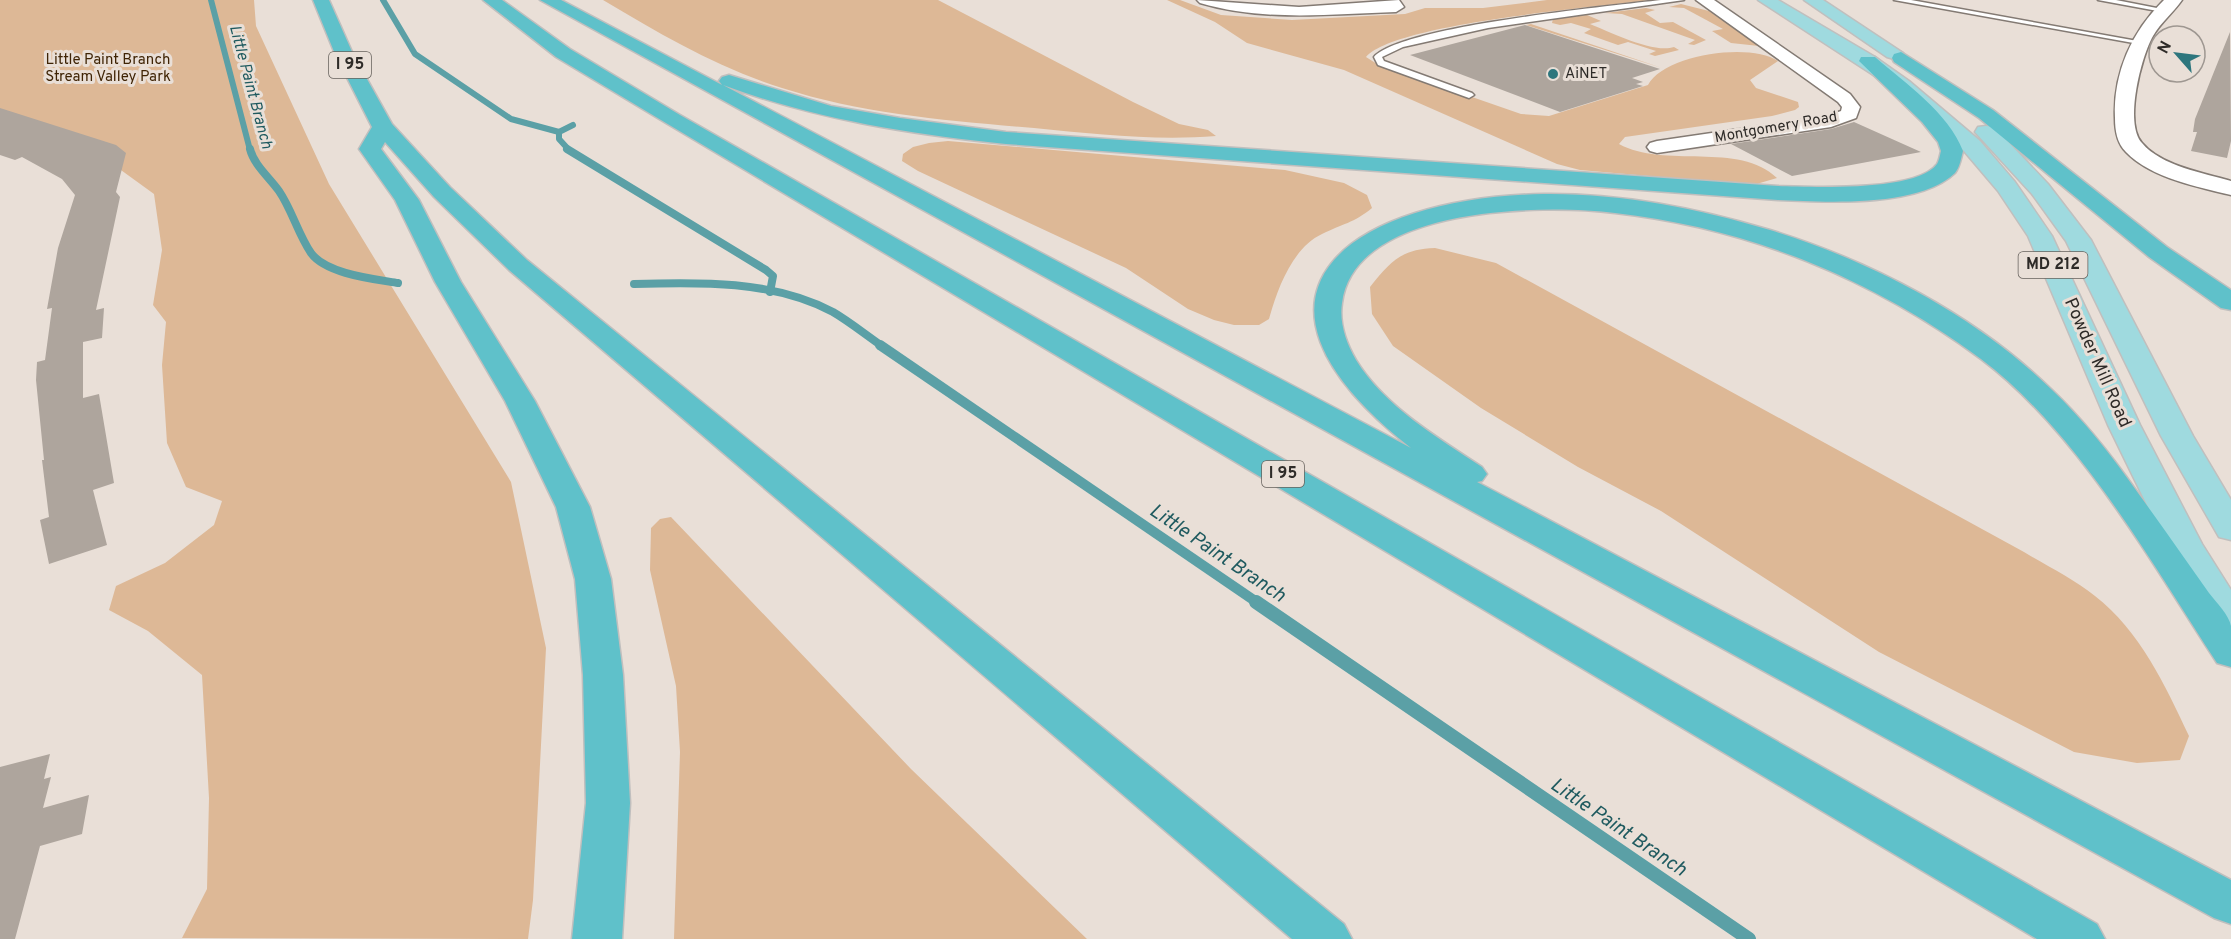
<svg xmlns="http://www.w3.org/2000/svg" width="2231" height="939" font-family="Overpass,sans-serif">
	<rect width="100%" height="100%" fill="#e9dfd7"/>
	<g fill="#ddb896">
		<polygon points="0,0 254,0 256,26 329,184 511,482 546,648 533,900 528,939 182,938 207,889 209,798 202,675 148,631 109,610 116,586 165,563 214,525 222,501 186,487 167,443 162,365 166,322 153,305 162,250 154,194 85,144 0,114"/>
		<path d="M 603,0 L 938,0 L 1133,102 L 1179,124 L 1208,130 L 1216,136 C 1156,141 1094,134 1034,128 C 950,121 863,114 782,88 C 716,67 662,35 603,0 Z"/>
		<path d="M 1167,0 L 1180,0 L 1221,15 L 1292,20 L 1405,14 L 1425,8 L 1483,8 L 1547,0 L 1651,0 C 1598,7 1395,23 1366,57 L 1377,64 L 1521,114 L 1549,116 L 1648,85 C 1664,54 1751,42 1778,61 L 1750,80 L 1756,88 L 1798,102 L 1799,107 L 1795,110 L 1772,116 L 1625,137 L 1619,144 C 1664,169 1739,141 1777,178 L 1753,185 L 1580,170 L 1557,164 L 1344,70 L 1247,43 L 1215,22 Z"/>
		<polygon points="1681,4 1709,11 1759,46 1731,43 1712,31 1723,29 1684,8 1669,7"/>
		<polygon points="1646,8 1655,10 1645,13 1660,23 1673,22 1706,40 1694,45 1688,44 1695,40 1622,14 1605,13"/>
		<path d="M 1587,15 L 1601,21 L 1590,24 C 1610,32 1654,54 1674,47 L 1679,50 L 1655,56 L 1649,54 L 1656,51 L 1628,42 L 1618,45 L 1584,33 L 1591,29 L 1571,23 L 1560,25 L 1552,23 L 1553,19 Z"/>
		<polygon points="1531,24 1662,68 1526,25"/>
		<path d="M 948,141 L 1285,170 L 1344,183 L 1367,195 L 1372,208 C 1354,223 1342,224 1322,234 C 1292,248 1277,290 1269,319 L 1259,325 L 1234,325 L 1214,320 L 1188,309 L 1126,268 L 918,171 L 902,161 L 903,154 L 913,147 L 929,143 Z"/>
		<path d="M 1435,248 L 1496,263 L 2024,552 C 2047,566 2074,579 2095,596 C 2140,631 2165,685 2189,736 L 2180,760 L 2137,763 L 2074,752 L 1879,652 L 1661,511 L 1578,467 L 1481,408 L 1393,346 L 1372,314 L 1370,287 C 1390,262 1401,249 1435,248 Z"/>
		<polygon points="671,517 911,769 1087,939 674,939 680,752 676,686 650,570 651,528 660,519"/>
	</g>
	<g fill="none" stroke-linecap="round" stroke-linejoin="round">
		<g stroke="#5ba0a6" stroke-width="6">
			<polyline points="211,0 250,150"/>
			<polyline points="383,0 415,54 511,119 559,132"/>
			<polyline points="569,150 559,139 559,132 573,125"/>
		</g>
		<g stroke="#5ba0a6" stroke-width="8">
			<path d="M 250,149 C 254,165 269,177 279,191 C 292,210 298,234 311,253 C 326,274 374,279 398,283"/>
			<polyline points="567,149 766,270 773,276 770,292"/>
			<path d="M 634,284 C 699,282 773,280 833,312 C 850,322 866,335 882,346"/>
		</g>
		<polyline stroke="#5ba0a6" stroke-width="10" points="880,345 1258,603"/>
		<polyline stroke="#5ba0a6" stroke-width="14" points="1256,602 1749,939"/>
	</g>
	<g fill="#aea59d">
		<polygon points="1525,25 1586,45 1660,69 1632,78 1643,82 1636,84 1643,86 1560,112 1410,55"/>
		<polygon points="2230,32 2231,141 2227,158 2191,151 2197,132 2193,132 2195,119"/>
		<polygon points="0,108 116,145 126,153 116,192 120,197 96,310 104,308 102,338 83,342 83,398 99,394 114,483 93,490 107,545 49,564 40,520 49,517 42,460 44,460 36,380 37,362 45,360 52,308 47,309 58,248 75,195 62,179 22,157 15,160 0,155"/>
		<polygon points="1854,122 1921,152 1792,176 1731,144 1831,129"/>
		<polygon points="50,754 44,779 51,777 43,808 89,795 82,834 40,846 15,939 0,939 0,767"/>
	</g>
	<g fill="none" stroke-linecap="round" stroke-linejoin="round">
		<defs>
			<g id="service">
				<path d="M 1661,0 L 1684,0 L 1488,28 L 1403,47 L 1382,57 L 1384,61 L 1472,93 L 1474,95 L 1469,98 L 1378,65 L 1374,57 C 1402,26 1611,6 1661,0 Z"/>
				<polygon points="1894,0 1911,0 2143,42 2139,44"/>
				<polygon points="2098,0 2116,0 2167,10 2163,12"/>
			</g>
			<g id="minor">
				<path d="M 1197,0 L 1299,7 L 1399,0 L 1404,7 L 1396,12 C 1330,14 1264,22 1200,3 Z"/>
				<polygon points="1696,0 1714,0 1850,94 1860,107 1856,118 1831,127 1657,153 1650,151 1647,147 1650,143 1657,141 1827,116 1841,111 1842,107 1838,102"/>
			</g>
			<path id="tertiary" d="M 2164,0 L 2182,0 C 2173,13 2161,22 2153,36 C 2141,57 2124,123 2142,143 C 2161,166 2204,173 2231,181 L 2231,195 C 2198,187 2151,178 2126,152 C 2117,143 2115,131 2115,118 C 2113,73 2132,31 2164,0 Z"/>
			<g id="primary">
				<polygon points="1758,0 1778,0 1875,57 1909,81 1980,141 2015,182 2052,236 2140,425 2202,544 2231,590 2231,633 2217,629 2166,544 2108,425 2028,236 1998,191 1964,151 1895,89"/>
				<polygon points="1804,0 1823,0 1903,53 1894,59 1887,57"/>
				<polygon points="1986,126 1994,127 2048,184 2091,240 2193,436 2231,500 2231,540 2219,537 2161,436 2066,241 2032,194 1975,132 1978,127"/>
			</g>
			<g id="motorway">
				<polygon points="313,0 329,0 353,54 392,124 450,187 527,260 1344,924 1352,939 1292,939 509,270 434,197 385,142 381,149 419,200 461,282 535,401 590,507 611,579 623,675 630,803 622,939 572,939 586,803 583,675 575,579 556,507 505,401 435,282 395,200 359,149 372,127 335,54"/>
				<polygon points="483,0 502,0 570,49 680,115 2097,924 2105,939 2037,939 666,123 556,57"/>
				<path d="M 540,0 L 561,0 L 722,85 L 719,81 L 722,77 L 729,75 L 831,106 L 900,118 L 1006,132 L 1778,186 C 1810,187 1917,192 1937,164 C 1939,161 1940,155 1941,151 L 1938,142 L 1922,122 L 1859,61 L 1861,57 L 1875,57 C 1905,83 1948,112 1963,151 C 1961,158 1960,167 1955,173 C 1919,208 1825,202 1778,200 L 1006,144 C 909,134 815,119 723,85 L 1411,448 C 1211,291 1354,198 1543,194 C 1619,193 1697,208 1770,230 C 1871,261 1975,315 2051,389 C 2084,420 2112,456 2138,493 C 2162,526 2185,559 2209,593 C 2216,602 2229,615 2231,626 C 2231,639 2231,654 2231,667 L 2217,663 C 2151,562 2078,432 1981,359 C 1873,279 1749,228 1615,213 C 1542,204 1354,206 1342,303 C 1339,322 1346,343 1356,360 C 1384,406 1438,438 1482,467 L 1487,474 L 1482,481 L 1477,482 L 2231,880 L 2231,924 L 2214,918 Z"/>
				<polygon points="1901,52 1993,110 2167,247 2231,290 2231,310 2221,308 2149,257 1979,118 1894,62 1892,58 1894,54"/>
			</g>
		</defs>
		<use href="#service" stroke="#837a73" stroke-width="3"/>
		<use href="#minor" stroke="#837a73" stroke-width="3"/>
		<use href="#tertiary" stroke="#837a73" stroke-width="3"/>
		<use href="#primary" stroke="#c0bfbe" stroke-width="3"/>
		<use href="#motorway" stroke="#c0bfbe" stroke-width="3"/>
		<use href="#service" fill="#fff" fill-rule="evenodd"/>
		<use href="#minor" fill="#fff" fill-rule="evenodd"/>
		<use href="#tertiary" fill="#fff" fill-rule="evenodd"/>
		<use href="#primary" fill="#9fdadf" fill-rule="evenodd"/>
		<use href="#motorway" fill="#5fc1ca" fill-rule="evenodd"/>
	</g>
	<circle fill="#2d767d" stroke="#e9dfd7" stroke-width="2" cx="1553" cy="74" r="6"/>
	<g text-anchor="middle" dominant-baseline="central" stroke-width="6" stroke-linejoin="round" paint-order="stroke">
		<g font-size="15" fill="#3f2405" stroke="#e9dfd7">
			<text x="108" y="60">Little Paint Branch<tspan x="108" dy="17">Stream Valley Park</tspan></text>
		</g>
		<g font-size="15" fill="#2e2b28" stroke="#e9dfd7" text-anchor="start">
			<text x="1565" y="74">AiNET</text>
		</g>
		<g font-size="15" fill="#2e2b28" stroke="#e9dfd7">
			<text transform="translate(1776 128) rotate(-10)">Montgomery Road</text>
		</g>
		<g fill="#e9dfd7" stroke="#66615c" stroke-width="1.5">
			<rect x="329" y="52" width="42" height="26" rx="4.5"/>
			<rect x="2018.5" y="252" width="69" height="26" rx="4.5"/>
			<rect x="1262" y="461" width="42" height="26" rx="4.5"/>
		</g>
		<g font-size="16" font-weight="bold" fill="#2e2b28">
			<text x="350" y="65">I 95</text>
			<text x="2053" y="265">MD 212</text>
			<text x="1283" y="474">I 95</text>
		</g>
		<g font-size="16" font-style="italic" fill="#1f5a5f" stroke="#e9dfd7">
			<text transform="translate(250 87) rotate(75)">Little Paint Branch</text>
		</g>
		<g font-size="18" fill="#2e2b28" stroke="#e9dfd7">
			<text transform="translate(2097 363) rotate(66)">Powder Mill Road</text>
		</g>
		<g font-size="20" font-style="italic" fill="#1f5a5f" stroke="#e9dfd7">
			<text transform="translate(1217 554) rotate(34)">Little Paint Branch</text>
			<text transform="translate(1618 828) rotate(34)">Little Paint Branch</text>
		</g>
	</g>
	<g transform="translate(2177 54) rotate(298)"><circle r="28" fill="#e9dfd7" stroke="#9e9791" stroke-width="1.5"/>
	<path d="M0-4.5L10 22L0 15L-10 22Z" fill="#2d767d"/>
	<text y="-9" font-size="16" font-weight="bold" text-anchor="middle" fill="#2e2b28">N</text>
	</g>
</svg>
